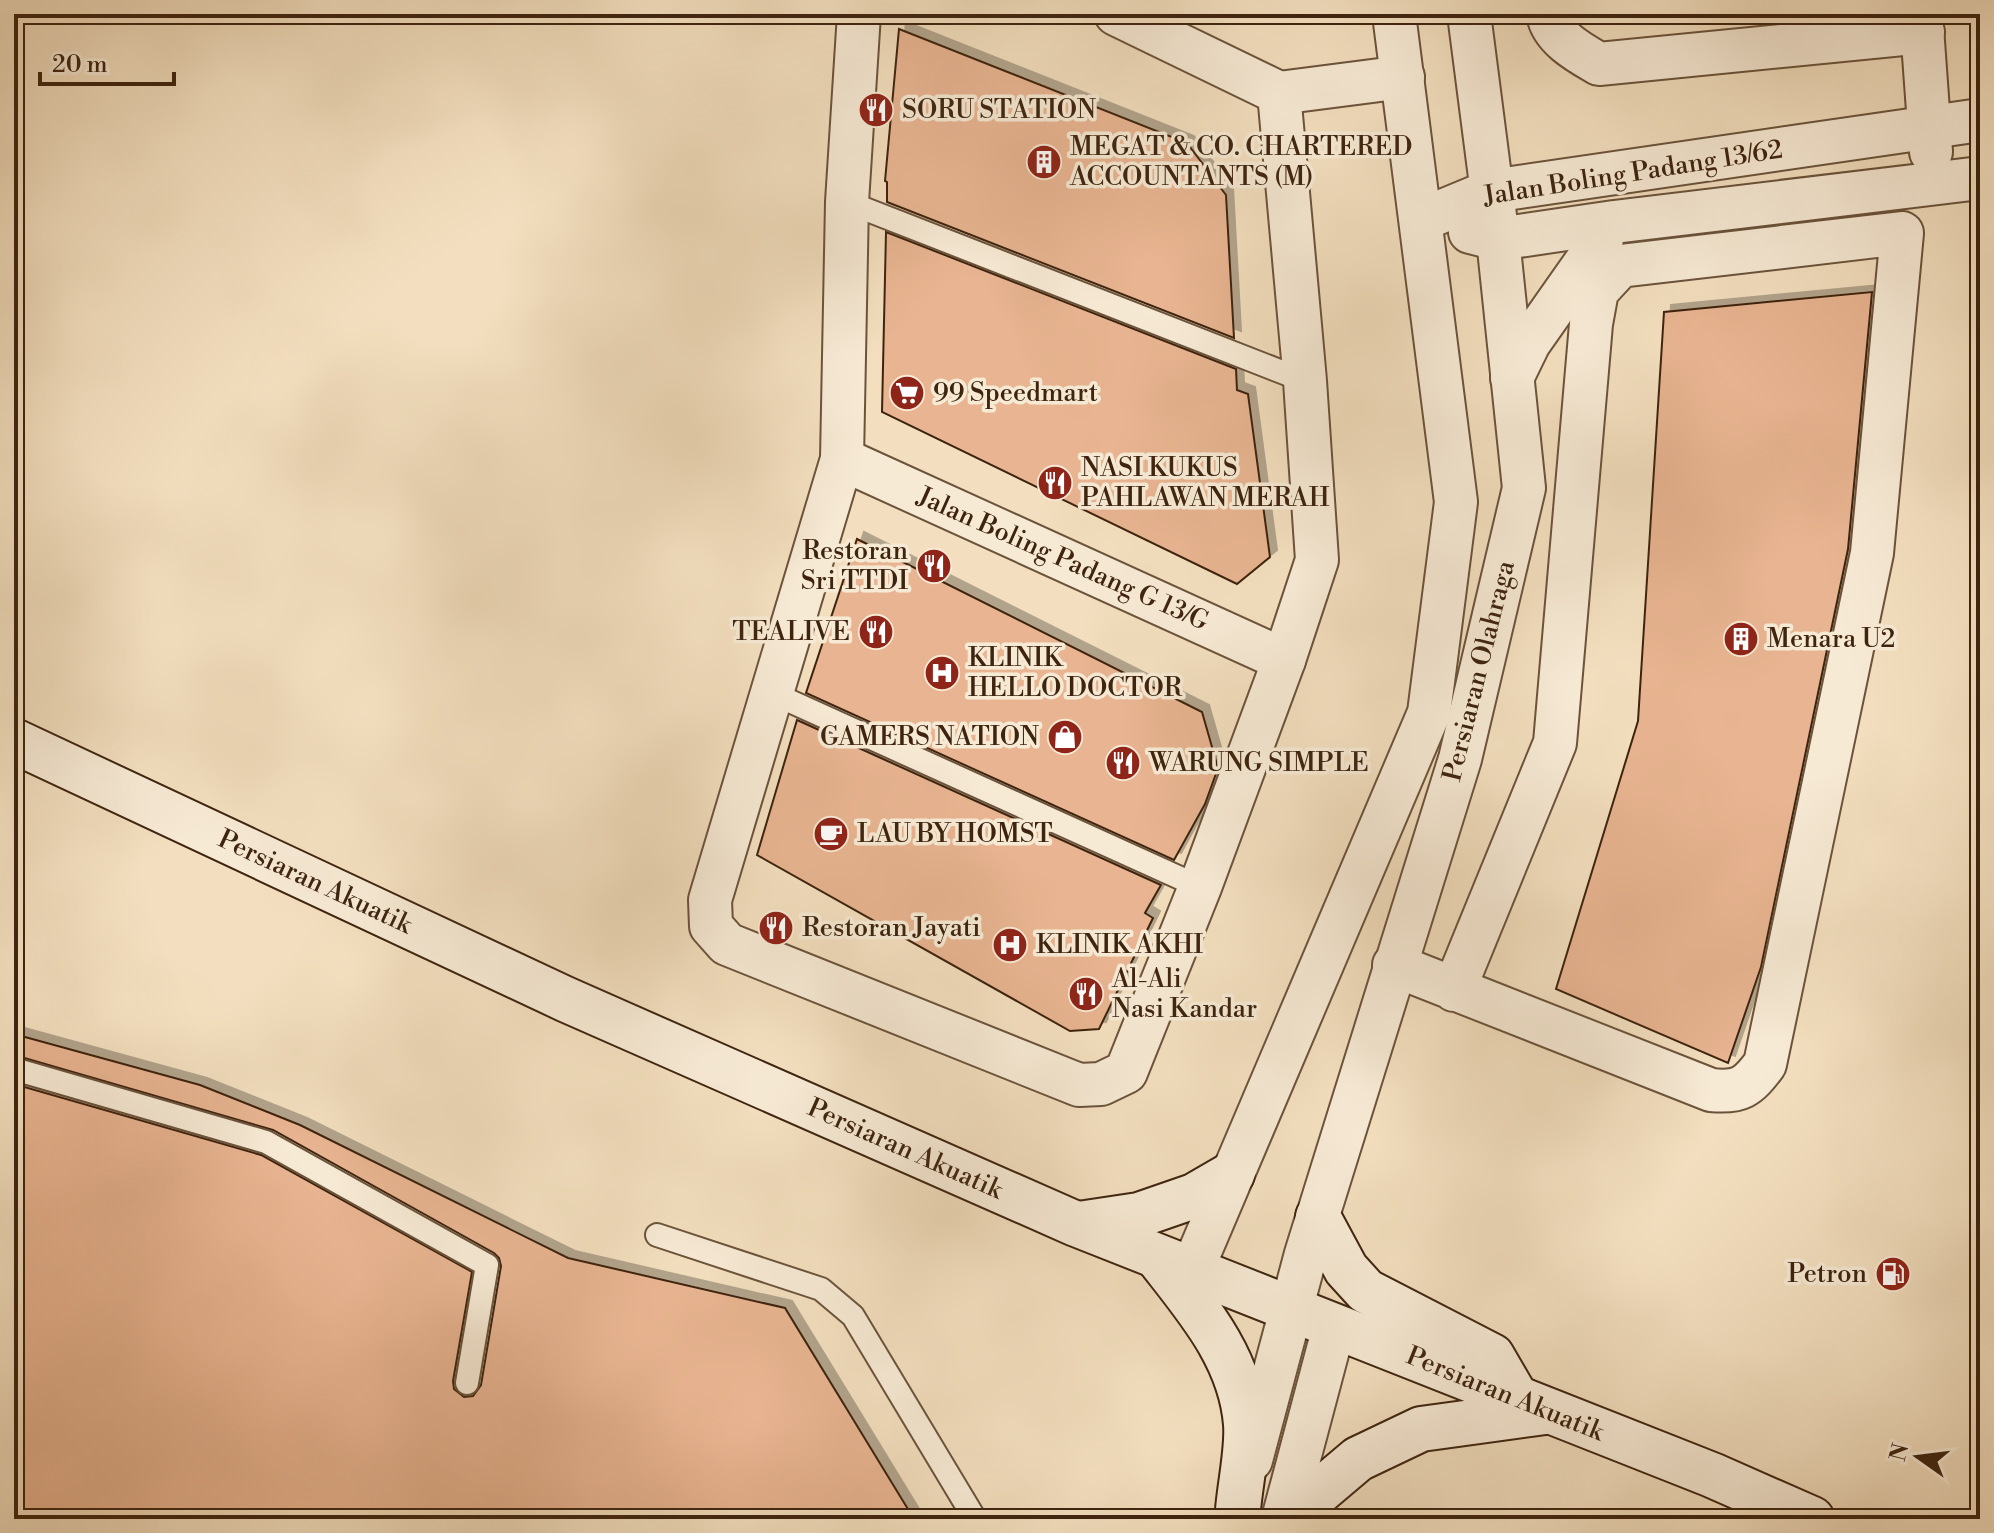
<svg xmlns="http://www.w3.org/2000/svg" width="1994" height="1533" font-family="'Libre Bodoni',serif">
	<defs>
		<filter id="shadow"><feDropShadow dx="7" dy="-7" stdDeviation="0" flood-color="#0004"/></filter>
	</defs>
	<rect width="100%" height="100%" fill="#f3dfbf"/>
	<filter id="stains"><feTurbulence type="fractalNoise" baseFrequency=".0025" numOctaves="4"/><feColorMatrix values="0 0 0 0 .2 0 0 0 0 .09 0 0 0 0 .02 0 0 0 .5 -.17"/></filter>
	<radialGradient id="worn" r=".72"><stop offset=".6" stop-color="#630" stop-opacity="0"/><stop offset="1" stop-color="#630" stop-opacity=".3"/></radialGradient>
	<g fill="#e8b491" stroke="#3e240f" stroke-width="2" filter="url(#shadow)">
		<polygon points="899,29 1187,143 1226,195 1234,338 887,202 887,182 885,181"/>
		<polygon points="886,232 1236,369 1237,390 1248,394 1270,557 1237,584 882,412"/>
		<polygon points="1872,292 1848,549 1761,967 1728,1063 1556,989 1638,721 1664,312"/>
		<polygon points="857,539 1202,712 1218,768 1205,804 1174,860 806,693"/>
		<polygon points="797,720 1161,885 1145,913 1153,918 1099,1029 1070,1031 757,855"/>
		<polygon points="14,1034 200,1085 300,1125 568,1258 785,1308 914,1519 14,1519 14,1084 261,1155 472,1272 453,1381 454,1389 464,1397 473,1396 481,1385 501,1266 499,1258 494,1253 273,1130 14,1055"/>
	</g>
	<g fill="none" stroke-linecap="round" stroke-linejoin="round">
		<defs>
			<g id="lane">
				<polyline points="847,202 1305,381"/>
				<polyline points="772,693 1200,887"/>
				<polyline points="14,1069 266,1142 487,1265 467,1383"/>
				<polyline points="657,1235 821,1289 853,1316 975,1519"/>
			</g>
			<g id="street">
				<polyline points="859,14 847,202 842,459 710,900 711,926 727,944 1079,1085 1101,1084 1126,1072 1200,887 1284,660 1317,560 1305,381 1279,93"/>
				<polyline points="1116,14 1279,93"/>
				<path d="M 1548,14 C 1552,38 1580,53 1599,64 L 1923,32"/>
				<polyline points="1921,14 1931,152"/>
				<polyline points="1279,93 1403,77"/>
				<polyline points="1421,220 1491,191 1980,120"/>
				<polyline points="1470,232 1498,239 1614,222 1980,178"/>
				<polyline points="1512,378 1529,343 1602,239"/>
				<polyline points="842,459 1284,660"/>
				<path d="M 1394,965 L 1711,1090 C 1740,1093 1748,1087 1765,1064 L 1872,553 L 1902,233 L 1620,266 L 1597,291 L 1591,324 L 1555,743 L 1454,990"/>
				<polyline points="1192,1270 1429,713 1456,502 1394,14"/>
				<polyline points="1251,1460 1306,1254 1460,759 1524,488 1498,239 1469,14"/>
				<polyline points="1283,1519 1334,1327"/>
			</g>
			<g id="secondary">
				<polyline points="14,741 565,999 1076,1224 1712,1475 1812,1519"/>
				<polyline points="1318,1217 1346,1269 1366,1291 1492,1356 1517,1399"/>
				<polyline points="1079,1224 1139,1215 1194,1196 1232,1174"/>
				<path d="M 1158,1258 C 1197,1308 1241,1358 1246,1424 C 1248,1450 1240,1484 1238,1510"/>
				<polyline points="1287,1519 1358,1459 1421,1429 1545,1412"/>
			</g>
		</defs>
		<use href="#lane" stroke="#6b533b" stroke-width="26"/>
		<use href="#street" stroke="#6b533b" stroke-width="46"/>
		<use href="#secondary" stroke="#3e240f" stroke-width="48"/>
		<use href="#lane" stroke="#f7ead5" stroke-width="22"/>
		<use href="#street" stroke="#f7ead5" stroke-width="42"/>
		<use href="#secondary" stroke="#f7ead5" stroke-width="44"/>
	</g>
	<defs>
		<symbol id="restaurant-disc" viewBox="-11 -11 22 22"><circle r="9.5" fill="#8f2418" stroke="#f7ead5"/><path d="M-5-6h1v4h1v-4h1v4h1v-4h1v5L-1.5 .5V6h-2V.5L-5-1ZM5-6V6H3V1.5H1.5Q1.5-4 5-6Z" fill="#fff"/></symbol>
		<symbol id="building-disc" viewBox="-11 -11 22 22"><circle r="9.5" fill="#8f2418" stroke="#f7ead5"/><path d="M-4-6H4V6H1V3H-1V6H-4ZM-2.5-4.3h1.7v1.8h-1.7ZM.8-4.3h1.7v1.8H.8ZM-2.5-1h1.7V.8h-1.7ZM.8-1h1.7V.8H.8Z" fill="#fff"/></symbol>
		<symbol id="supermarket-disc" viewBox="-11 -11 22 22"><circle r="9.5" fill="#8f2418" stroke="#f7ead5"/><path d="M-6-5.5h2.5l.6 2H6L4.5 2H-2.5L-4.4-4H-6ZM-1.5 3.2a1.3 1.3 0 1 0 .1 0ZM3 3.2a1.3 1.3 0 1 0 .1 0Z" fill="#fff"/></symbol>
		<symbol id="hospital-disc" viewBox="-11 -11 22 22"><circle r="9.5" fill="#8f2418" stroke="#f7ead5"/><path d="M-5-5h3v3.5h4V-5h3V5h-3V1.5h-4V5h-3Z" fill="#fff"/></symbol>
		<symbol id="shop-disc" viewBox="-11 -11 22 22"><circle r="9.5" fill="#8f2418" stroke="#f7ead5"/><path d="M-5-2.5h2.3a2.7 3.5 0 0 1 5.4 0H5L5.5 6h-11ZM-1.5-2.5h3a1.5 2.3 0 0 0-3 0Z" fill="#fff"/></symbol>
		<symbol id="cafe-disc" viewBox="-11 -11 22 22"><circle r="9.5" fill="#8f2418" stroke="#f7ead5"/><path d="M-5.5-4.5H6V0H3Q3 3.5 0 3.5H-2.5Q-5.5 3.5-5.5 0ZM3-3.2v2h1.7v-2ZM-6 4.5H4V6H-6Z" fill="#fff"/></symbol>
		<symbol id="fuel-disc" viewBox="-11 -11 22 22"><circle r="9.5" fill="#8f2418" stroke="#f7ead5"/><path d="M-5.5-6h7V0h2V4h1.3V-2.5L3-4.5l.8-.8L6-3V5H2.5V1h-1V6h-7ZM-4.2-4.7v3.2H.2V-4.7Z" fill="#fff"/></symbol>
	</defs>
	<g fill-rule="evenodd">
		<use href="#restaurant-disc" x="856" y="90" width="40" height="40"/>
		<use href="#building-disc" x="1024" y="142" width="40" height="40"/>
		<use href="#supermarket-disc" x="887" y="373" width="40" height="40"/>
		<use href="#restaurant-disc" x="1035" y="463" width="40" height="40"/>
		<use href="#restaurant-disc" x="914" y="546" width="40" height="40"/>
		<use href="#restaurant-disc" x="856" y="612" width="40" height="40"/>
		<use href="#building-disc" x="1721" y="619" width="40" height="40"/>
		<use href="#hospital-disc" x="922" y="653" width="40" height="40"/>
		<use href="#shop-disc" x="1045" y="717" width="40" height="40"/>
		<use href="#restaurant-disc" x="1103" y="743" width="40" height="40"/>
		<use href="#cafe-disc" x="811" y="814" width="40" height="40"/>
		<use href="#restaurant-disc" x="756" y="908" width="40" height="40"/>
		<use href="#hospital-disc" x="990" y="925" width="40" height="40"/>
		<use href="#restaurant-disc" x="1066" y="974" width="40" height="40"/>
		<use href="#fuel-disc" x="1873" y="1254" width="40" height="40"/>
	</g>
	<g text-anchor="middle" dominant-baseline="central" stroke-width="7" stroke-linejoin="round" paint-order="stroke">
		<g font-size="26" fill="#3e240f" stroke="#f7ead5" text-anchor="start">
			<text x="902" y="110">SORU STATION</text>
			<text x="1070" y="147">MEGAT &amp; CO. CHARTERED<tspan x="1070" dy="30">ACCOUNTANTS (M)</tspan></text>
			<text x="933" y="393">99 Speedmart</text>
			<text x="1081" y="468">NASI KUKUS<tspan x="1081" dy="30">PAHLAWAN MERAH</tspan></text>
			<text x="908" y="551" text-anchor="end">Restoran<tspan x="908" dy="30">Sri TTDI</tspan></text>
			<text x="850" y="632" text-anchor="end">TEALIVE</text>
			<text x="1767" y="639">Menara U2</text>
			<text x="968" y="658">KLINIK<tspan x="968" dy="30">HELLO DOCTOR</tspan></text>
			<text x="1039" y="737" text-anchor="end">GAMERS NATION</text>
			<text x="1149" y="763">WARUNG SIMPLE</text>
			<text x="857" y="834">LAU BY HOMST</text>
			<text x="802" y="928">Restoran Jayati</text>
			<text x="1036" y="945">KLINIK AKHI</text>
			<text x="1112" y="979">Al-Ali<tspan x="1112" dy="30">Nasi Kandar</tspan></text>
			<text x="1867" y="1274" text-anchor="end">Petron</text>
		</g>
		<g font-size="26" fill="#3e240f" stroke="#f7ead5">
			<text transform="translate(1633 173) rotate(-9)">Jalan Boling Padang 13/62</text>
			<text transform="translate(1063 559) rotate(24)">Jalan Boling Padang G 13/G</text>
			<text transform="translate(1479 671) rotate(-76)">Persiaran Olahraga</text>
			<text transform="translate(315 882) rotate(25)">Persiaran Akuatik</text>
			<text transform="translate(905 1149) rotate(24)">Persiaran Akuatik</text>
			<text transform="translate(1505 1394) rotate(22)">Persiaran Akuatik</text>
		</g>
	</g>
	<rect width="1994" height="1533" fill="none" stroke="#f3dfbf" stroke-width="48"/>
	<rect x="16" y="16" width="1962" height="1501" fill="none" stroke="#3e240f" stroke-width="4"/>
	<rect x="24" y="24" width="1946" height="1485" fill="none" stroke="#3e240f" stroke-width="2"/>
	<g transform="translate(1918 1457) rotate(284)" stroke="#f7ead5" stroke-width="6" paint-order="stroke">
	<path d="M0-6L14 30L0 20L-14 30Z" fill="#3e240f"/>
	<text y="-12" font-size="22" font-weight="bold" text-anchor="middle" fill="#3e240f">N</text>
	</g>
	<path d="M40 72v12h134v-12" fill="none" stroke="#3e240f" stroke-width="4"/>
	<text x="52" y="72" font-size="24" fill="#3e240f" stroke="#f7ead5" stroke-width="6" paint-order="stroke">20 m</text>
	<rect width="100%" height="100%" filter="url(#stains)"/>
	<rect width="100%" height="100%" fill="url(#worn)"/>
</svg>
